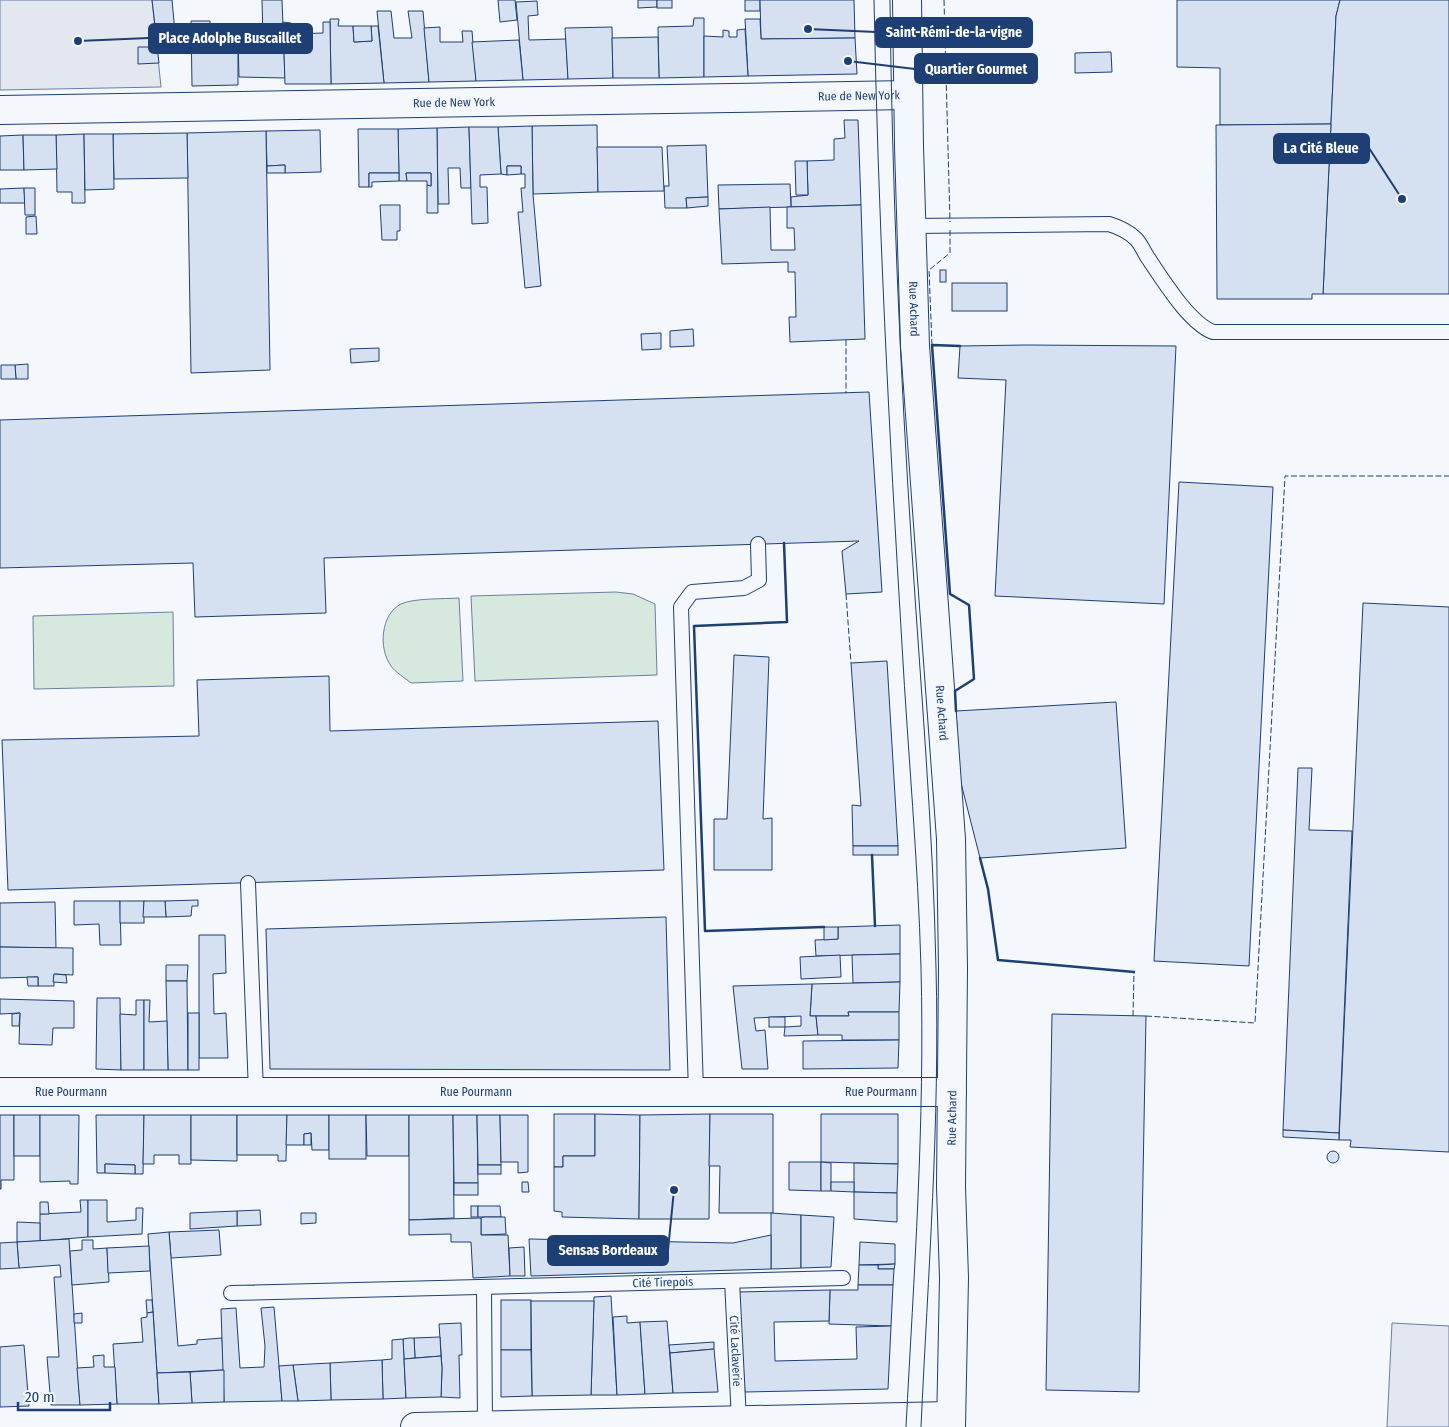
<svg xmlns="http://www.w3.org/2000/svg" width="1449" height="1427" font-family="'Fira Sans Condensed',sans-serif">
	<rect width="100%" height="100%" fill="#f4f7fb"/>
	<g fill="#d7e8df" stroke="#687fa3">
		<polygon points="616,592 633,594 655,604 657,675 475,681 471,596"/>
		<path d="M 459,598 L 463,681 L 411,683 C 405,678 395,672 391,666 C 378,648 381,614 401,604 C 413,598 445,599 459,598 Z"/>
		<polygon points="173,612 174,686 34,689 33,616"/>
	</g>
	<g fill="#e3e8f0" stroke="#687fa3">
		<polygon points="0,0 152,0 161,87 0,90"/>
		<polygon points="1392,1323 1449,1326 1449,1427 1387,1427"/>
	</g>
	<g fill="#d5e0f0" stroke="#1d3f73">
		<polygon points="152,0 172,0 175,32 156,34"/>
		<polygon points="262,0 282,0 285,78 239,77 238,39 263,39"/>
		<polygon points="498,0 515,0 517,20 500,22"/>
		<polygon points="638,0 657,0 657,7 638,8"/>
		<rect x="657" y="0" width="15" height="8"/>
		<rect x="745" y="0" width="15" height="11"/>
		<polygon points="760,0 854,0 855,38 761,39"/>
		<polygon points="1177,0 1340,0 1336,16 1331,124 1220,125 1220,68 1177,67"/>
		<polygon points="1340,0 1449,0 1449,294 1323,294 1336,16"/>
		<polygon points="537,1 538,15 528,16 529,40 566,39 568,79 523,80 516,2"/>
		<polygon points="377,11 391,11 394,38 412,38 408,11 423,11 429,82 384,83"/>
		<polygon points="694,18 704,18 704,77 659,78 658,27 693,26"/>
		<polygon points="330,19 339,19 338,26 353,26 354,42 372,41 371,26 378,26 384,83 331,84"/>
		<polygon points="745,19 760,19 761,39 855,38 857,74 748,76"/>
		<polygon points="191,21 210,21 211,45 238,44 238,85 192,86"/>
		<polygon points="283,22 291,23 291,34 323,33 323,22 330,22 331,84 285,84"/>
		<polygon points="353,26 371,26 372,41 354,42"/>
		<polygon points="440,27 440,42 463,42 462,31 472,31 476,81 429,82 424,28"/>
		<polygon points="612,27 613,78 568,79 565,28"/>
		<polygon points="745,29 748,76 704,77 704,36 723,37 723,30 729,31 729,37 737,37 737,30"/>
		<polygon points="658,37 659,78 613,78 612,38"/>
		<polygon points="519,40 523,80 476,81 472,42"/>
		<polygon points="138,47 157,47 159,63 138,64"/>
		<polygon points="1111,52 1112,72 1075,73 1075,53"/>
		<polygon points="844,120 858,120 861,205 791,207 791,197 808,195 807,161 834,160 834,139 845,138"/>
		<polygon points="1331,124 1323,294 1312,294 1312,299 1217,299 1216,125"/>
		<polygon points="597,125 598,192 533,194 532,126"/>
		<polygon points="532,126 533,194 541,286 525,288 518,212 523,212 521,188 525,188 525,174 521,174 521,166 507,166 507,175 501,174 498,127"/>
		<polygon points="469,127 471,188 461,188 460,168 448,168 449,204 438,204 437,128"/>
		<polygon points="469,127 498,127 501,174 480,175 480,187 487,187 488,223 472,224"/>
		<polygon points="437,128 438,213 427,213 427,185 431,186 431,173 406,173 407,181 399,181 398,129"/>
		<polygon points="358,129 398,129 399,173 369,173 369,187 359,187"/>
		<polygon points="320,130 321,172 285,173 285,165 267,166 266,131"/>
		<polygon points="266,131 270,370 191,373 187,133"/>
		<polygon points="187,133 188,178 114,179 113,134"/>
		<polygon points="84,134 85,203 72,203 72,192 57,192 56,135"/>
		<polygon points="84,134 113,134 114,189 85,190"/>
		<polygon points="23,135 24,170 0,170 0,136"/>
		<polygon points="23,135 56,135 57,169 24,170"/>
		<polygon points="706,145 708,197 686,198 687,208 665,208 664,186 669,186 667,146"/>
		<polygon points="597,147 662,147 664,191 598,192"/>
		<polygon points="795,161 807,161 808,195 796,195"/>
		<polygon points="285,165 285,173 267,173 267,166"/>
		<polygon points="507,166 521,166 521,174 507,175"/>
		<polygon points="369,173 399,173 399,181 372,182 372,187 369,187"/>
		<polygon points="406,173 431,173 431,186 427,185 427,181 407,181"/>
		<polygon points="790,184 791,207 719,209 718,185"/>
		<polygon points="24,188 25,203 0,203 0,189"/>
		<polygon points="24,188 35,188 35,215 25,215"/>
		<polygon points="708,197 708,206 687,208 686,198"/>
		<polygon points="380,205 400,205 400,231 397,231 397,240 382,240"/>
		<polygon points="861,205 865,339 790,342 789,317 796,317 795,272 788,272 788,262 722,264 719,209 770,207 771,250 795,250 794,228 787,228 787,207"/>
		<polygon points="36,216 37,234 26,234 26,217"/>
		<rect x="940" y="270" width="6" height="12"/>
		<rect x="952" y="283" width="55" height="28"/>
		<polygon points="693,329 694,346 670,347 670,331"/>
		<polygon points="661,333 661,349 642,350 641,334"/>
		<polygon points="1026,345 1176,346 1164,604 995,596 1006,380 958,378 960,346"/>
		<polygon points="379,348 379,361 351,363 350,349"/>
		<polygon points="28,364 28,379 16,379 15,365"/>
		<polygon points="1,365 15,365 16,379 1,379"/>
		<polygon points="869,392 882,592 846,594 842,551 859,541 324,558 326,613 195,617 193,563 0,568 0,420"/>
		<polygon points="1179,482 1273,487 1249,966 1154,961"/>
		<polygon points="1363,603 1449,607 1449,1152 1350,1147 1351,1140 1339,1140"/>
		<polygon points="734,655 769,657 763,819 772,818 772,870 714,870 714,819 727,819"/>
		<polygon points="887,661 898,846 853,846 852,805 861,806 851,663"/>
		<polygon points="329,676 330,731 658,721 664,870 8,890 2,740 199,736 197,680"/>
		<polygon points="1116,702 1126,848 980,858 960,779 956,711"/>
		<polygon points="1298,768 1312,768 1309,830 1352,831 1339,1133 1283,1130"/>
		<rect x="853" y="846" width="45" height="9"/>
		<polygon points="198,900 198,906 192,906 191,916 166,917 165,901"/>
		<polygon points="74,901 120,901 121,945 100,945 99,924 74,925"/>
		<rect x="120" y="901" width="24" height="22"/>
		<polygon points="144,901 165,901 166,917 143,917"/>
		<polygon points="55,902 56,948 0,947 0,903"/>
		<polygon points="666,917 670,1070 270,1069 266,929"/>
		<polygon points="900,925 900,954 816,956 815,940 838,939 838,927"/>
		<polygon points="824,927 838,927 838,939 824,940"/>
		<polygon points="199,935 225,935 226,973 213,974 214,1014 226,1013 228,1058 199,1058"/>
		<polygon points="0,947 73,948 73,975 54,974 54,986 38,986 38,977 0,978"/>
		<polygon points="900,954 900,982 853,983 852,955"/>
		<polygon points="840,955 841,977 801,979 800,957"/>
		<polygon points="166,965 188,965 187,981 166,981"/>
		<polygon points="54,974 66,975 67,983 53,982"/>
		<polygon points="27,977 38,977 38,986 28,986"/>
		<polygon points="166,981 187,981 188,1070 168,1070"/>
		<polygon points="900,982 899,1012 848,1012 849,1016 810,1016 812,984"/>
		<polygon points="812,984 810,1016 816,1016 818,1035 784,1036 785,1027 801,1026 801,1016 754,1018 756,1031 765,1030 768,1069 742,1069 733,986"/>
		<polygon points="97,998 120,998 121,1070 96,1069"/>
		<polygon points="0,999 74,1001 74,1028 53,1028 52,1045 19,1044 20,1013 0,1014"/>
		<polygon points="136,1000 144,1000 144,1070 121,1070 120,1014 136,1015"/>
		<polygon points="144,1000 150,1000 149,1022 167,1021 168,1070 144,1070"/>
		<polygon points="848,1012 899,1012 899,1040 842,1040 842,1035 818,1035 816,1016 849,1016"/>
		<polygon points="20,1013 19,1026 12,1026 12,1014"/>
		<rect x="188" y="1013" width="11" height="57"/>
		<polygon points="1052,1014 1146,1016 1139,1392 1046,1390"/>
		<rect x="769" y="1017" width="16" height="10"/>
		<polygon points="899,1040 898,1068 803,1069 803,1041"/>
		<polygon points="554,1114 595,1114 595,1156 563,1156 563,1167 554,1167"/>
		<polygon points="595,1114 640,1115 639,1219 562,1217 562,1212 554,1211 554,1167 563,1167 563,1156 595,1156"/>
		<polygon points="710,1114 709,1219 639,1219 640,1115"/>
		<polygon points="710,1114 773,1114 773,1213 719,1213 720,1166 709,1166"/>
		<polygon points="821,1114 898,1114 898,1164 821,1162"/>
		<polygon points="0,1115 14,1115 14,1180 1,1180 1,1189 0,1189"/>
		<rect x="14" y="1115" width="26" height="41"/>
		<polygon points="40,1115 79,1115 78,1184 70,1184 70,1181 40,1182"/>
		<polygon points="96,1115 144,1115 143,1174 135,1174 135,1165 105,1164 105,1173 97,1173"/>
		<polygon points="144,1115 191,1115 191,1164 179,1164 179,1155 154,1155 154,1164 143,1164"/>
		<polygon points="191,1115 237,1115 237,1161 191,1160"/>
		<polygon points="237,1115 287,1115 286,1161 278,1161 278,1155 237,1155"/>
		<polygon points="287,1115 329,1115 329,1150 312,1150 311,1133 304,1134 304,1145 286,1145"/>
		<rect x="329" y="1115" width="37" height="44"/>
		<polygon points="366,1115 409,1115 409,1156 367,1156"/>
		<polygon points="409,1115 453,1115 454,1218 409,1220"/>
		<polygon points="453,1115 477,1115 478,1183 454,1183"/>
		<polygon points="477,1115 500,1115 501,1165 478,1165"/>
		<polygon points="500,1115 528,1115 528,1172 518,1173 518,1162 501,1162"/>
		<polygon points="1283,1130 1339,1133 1339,1140 1283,1137"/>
		<polygon points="311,1133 311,1145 304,1145 304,1134"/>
		<circle cx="1333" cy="1157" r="6"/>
		<polygon points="789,1162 821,1162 821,1191 789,1190"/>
		<polygon points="821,1162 831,1163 831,1191 821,1191"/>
		<polygon points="854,1163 898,1164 897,1193 854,1192"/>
		<polygon points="105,1164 135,1165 135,1174 105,1173"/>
		<rect x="478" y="1165" width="23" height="9"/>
		<polygon points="522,1182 528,1182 529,1192 522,1192"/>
		<polygon points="831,1182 854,1182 854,1192 831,1191"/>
		<rect x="454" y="1183" width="24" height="12"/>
		<polygon points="854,1192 897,1193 897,1222 854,1219"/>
		<polygon points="80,1200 88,1200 88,1237 40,1241 40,1214 81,1212"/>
		<polygon points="88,1200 107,1200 107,1222 136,1220 136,1208 143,1208 142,1234 88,1237"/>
		<polygon points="40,1202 48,1202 49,1214 40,1214"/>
		<rect x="471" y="1206" width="7" height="11"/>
		<polygon points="478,1206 500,1206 501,1217 478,1217"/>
		<polygon points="260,1210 261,1225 237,1226 237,1211"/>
		<polygon points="237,1211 237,1226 190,1229 190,1213"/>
		<polygon points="301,1213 316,1213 316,1223 301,1224"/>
		<polygon points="771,1213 801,1215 801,1268 771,1269"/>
		<polygon points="801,1215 834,1217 831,1267 801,1268"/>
		<polygon points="484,1217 505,1217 506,1234 481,1235 481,1218"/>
		<polygon points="481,1218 481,1235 508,1235 510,1276 473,1278 471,1242 451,1242 451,1234 409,1235 409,1220"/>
		<polygon points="17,1222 40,1223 40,1241 17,1242"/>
		<polygon points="219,1230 221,1255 171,1258 169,1232"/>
		<polygon points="169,1232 178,1346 197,1344 197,1340 222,1338 224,1370 157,1373 148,1234"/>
		<polygon points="771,1235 771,1269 531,1276 529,1239 733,1243"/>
		<polygon points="69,1239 80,1405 51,1405 47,1357 59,1357 54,1277 61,1277 60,1265 19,1268 17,1242"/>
		<polygon points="82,1240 93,1240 93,1249 107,1248 109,1282 72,1285 70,1251 82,1250"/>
		<polygon points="17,1242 19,1268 0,1269 0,1243"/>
		<polygon points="860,1242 895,1244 895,1264 859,1265"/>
		<polygon points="149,1246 150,1271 108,1273 107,1248"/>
		<polygon points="524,1247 525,1276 510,1276 509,1248"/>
		<polygon points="895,1264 894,1269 878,1269 878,1265"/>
		<polygon points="859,1265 878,1265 878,1269 894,1269 893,1285 858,1285"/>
		<polygon points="858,1285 893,1285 891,1326 829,1324 830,1290 858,1290"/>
		<polygon points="830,1290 829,1321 774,1322 775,1361 857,1359 856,1327 891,1326 888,1389 745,1392 737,1292"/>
		<polygon points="611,1296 617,1395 591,1395 594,1297"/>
		<polygon points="146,1300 152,1300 153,1312 147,1313"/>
		<rect x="501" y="1300" width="30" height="50"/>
		<polygon points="531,1301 594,1301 591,1395 532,1396"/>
		<polygon points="274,1307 282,1401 224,1402 221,1309 236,1308 240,1368 264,1367 265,1346 261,1308"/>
		<polygon points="153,1312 159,1404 117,1404 113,1344 143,1342 141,1318 147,1317 147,1313"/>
		<polygon points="82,1313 82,1323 74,1323 74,1314"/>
		<polygon points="627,1316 627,1323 640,1322 645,1394 617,1395 613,1317"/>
		<polygon points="667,1321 673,1393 645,1394 640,1322"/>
		<polygon points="461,1323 462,1355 459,1355 460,1398 441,1397 442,1368 439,1324"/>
		<polygon points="440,1337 441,1356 415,1358 414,1338"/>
		<polygon points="409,1338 414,1338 415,1358 404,1359 403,1339"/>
		<polygon points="403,1339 406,1398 383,1399 382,1360 392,1359 392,1340"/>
		<polygon points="714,1342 714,1349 670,1353 669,1345"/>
		<polygon points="24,1345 29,1406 0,1407 0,1347"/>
		<polygon points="714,1349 718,1392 673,1393 670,1353"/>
		<polygon points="501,1350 531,1350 532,1396 501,1397"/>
		<polygon points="104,1355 104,1367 115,1367 117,1404 80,1405 77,1368 94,1367 93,1356"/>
		<polygon points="441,1356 442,1368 441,1397 406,1398 404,1359"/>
		<polygon points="382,1360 383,1399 331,1400 330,1363"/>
		<polygon points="330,1363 331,1400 298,1401 293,1365"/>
		<polygon points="293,1365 298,1401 282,1401 279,1366"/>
		<polygon points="224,1370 224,1402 192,1403 190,1372"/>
		<polygon points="190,1372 192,1403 159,1404 157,1373"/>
	</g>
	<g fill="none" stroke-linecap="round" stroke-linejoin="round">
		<defs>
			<g id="service">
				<path d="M 911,226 L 1109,224 C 1119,227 1128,231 1136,239 C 1141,244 1144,252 1148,258 C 1163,280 1189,323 1213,332 L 1449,332"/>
				<polyline points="248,883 256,1092"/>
				<polyline points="696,1092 681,607 692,592 744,588 759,580 758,544"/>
				<path id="s1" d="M 732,1281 L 739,1420"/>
				<polyline points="484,1287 485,1426"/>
				<path id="s2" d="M 231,1293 L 843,1278"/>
			</g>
			<g id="minor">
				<path id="s3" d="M 0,110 L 908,95"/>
				<path id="s4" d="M 0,1092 L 952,1092"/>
				<polyline points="415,1427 951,1416"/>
			</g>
			<g id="tertiary">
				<path id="s5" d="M 907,0 L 909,146 L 915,346 L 951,839 L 953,969 L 951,1187 L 954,1278 L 951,1427"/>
			</g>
		</defs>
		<use href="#service" stroke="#1d3f73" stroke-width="16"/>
		<use href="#minor" stroke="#1d3f73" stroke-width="30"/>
		<use href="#tertiary" stroke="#1d3f73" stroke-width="30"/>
		<use href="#service" stroke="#f4f7fb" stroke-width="14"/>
		<use href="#minor" stroke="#f4f7fb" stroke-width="28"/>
		<use href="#tertiary" stroke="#f4f7fb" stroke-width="28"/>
		<g stroke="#1d3f73" stroke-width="1">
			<path d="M 874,0 C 878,215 889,430 902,645 C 908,753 918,860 921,968 C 925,1121 914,1274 906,1427"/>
			<path d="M 890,0 C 892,184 900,368 912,552 C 921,691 933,829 936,968 C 940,1121 928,1274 921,1427"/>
		</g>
		<g stroke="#1d3f73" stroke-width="1" stroke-dasharray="6 2.5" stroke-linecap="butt">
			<polyline points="944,0 950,222"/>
			<polyline points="846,340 846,393"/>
			<polyline points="932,345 929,270 950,253 950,230"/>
			<polyline points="846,594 851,663"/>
			<polyline points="1133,1016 1134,972"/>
			<polyline points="1146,1016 1255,1023 1285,476 1449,476"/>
		</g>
		<g stroke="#1d3f73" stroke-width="2.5">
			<polyline points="784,543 787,622 694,626 705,931 824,927"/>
			<polyline points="956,711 955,691 974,679 969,605 950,594 932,345 960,346"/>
			<polyline points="872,855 875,926"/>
			<polyline points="980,858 988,889 998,960 1134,972"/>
		</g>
	</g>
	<g text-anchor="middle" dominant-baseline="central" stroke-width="4" stroke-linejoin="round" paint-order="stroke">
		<g font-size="12" fill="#1d3f73" stroke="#f4f7fb">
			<text stroke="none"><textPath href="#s3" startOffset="859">Rue de New York</textPath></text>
			<text stroke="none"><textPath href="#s3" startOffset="454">Rue de New York</textPath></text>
			<text stroke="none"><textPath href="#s5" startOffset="309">Rue Achard</textPath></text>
			<text stroke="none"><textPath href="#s5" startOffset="714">Rue Achard</textPath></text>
			<text stroke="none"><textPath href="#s4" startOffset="71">Rue Pourmann</textPath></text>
			<text stroke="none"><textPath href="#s4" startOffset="476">Rue Pourmann</textPath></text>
			<text stroke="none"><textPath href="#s4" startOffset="881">Rue Pourmann</textPath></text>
			<text transform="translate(952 1118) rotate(-89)">Rue Achard</text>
			<text stroke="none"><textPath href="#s2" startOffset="432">Cité Tirepois</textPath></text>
			<text stroke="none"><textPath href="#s1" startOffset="70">Cité Laclaverie</textPath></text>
		</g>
	</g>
	<path fill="none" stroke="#1d3f73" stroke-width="2" d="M808 29L876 32M78 41L149 38M848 61L915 69M1402 199L1369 148M674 1190L668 1250"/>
	<g fill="#1d3f73" stroke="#f4f7fb" stroke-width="2">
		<circle cx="808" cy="29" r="5"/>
		<circle cx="78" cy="41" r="5"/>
		<circle cx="848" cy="61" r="5"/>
		<circle cx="1402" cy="199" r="5"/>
		<circle cx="674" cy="1190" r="5"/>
	</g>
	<g fill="#1d3f73" stroke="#1d3f73" stroke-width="2">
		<rect x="876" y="18" width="156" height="29" rx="5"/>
		<rect x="149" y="24" width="163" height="29" rx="5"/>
		<rect x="915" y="54" width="122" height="29" rx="5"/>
		<rect x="1274" y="134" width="95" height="29" rx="5"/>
		<rect x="548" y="1236" width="120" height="29" rx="5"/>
	</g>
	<g font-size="14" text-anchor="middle" font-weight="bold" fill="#fff">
		<text x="954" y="37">Saint-Rémi-de-la-vigne</text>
		<text x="230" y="43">Place Adolphe Buscaillet</text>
		<text x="976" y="74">Quartier Gourmet</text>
		<text x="1321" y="153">La Cité Bleue</text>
		<text x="608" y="1255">Sensas Bordeaux</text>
	</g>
	<path d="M18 1402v8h92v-8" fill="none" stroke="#1d3f73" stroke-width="2.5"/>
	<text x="25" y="1402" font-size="15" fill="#1d3f73" stroke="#f4f7fb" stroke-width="4" paint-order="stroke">20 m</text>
</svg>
